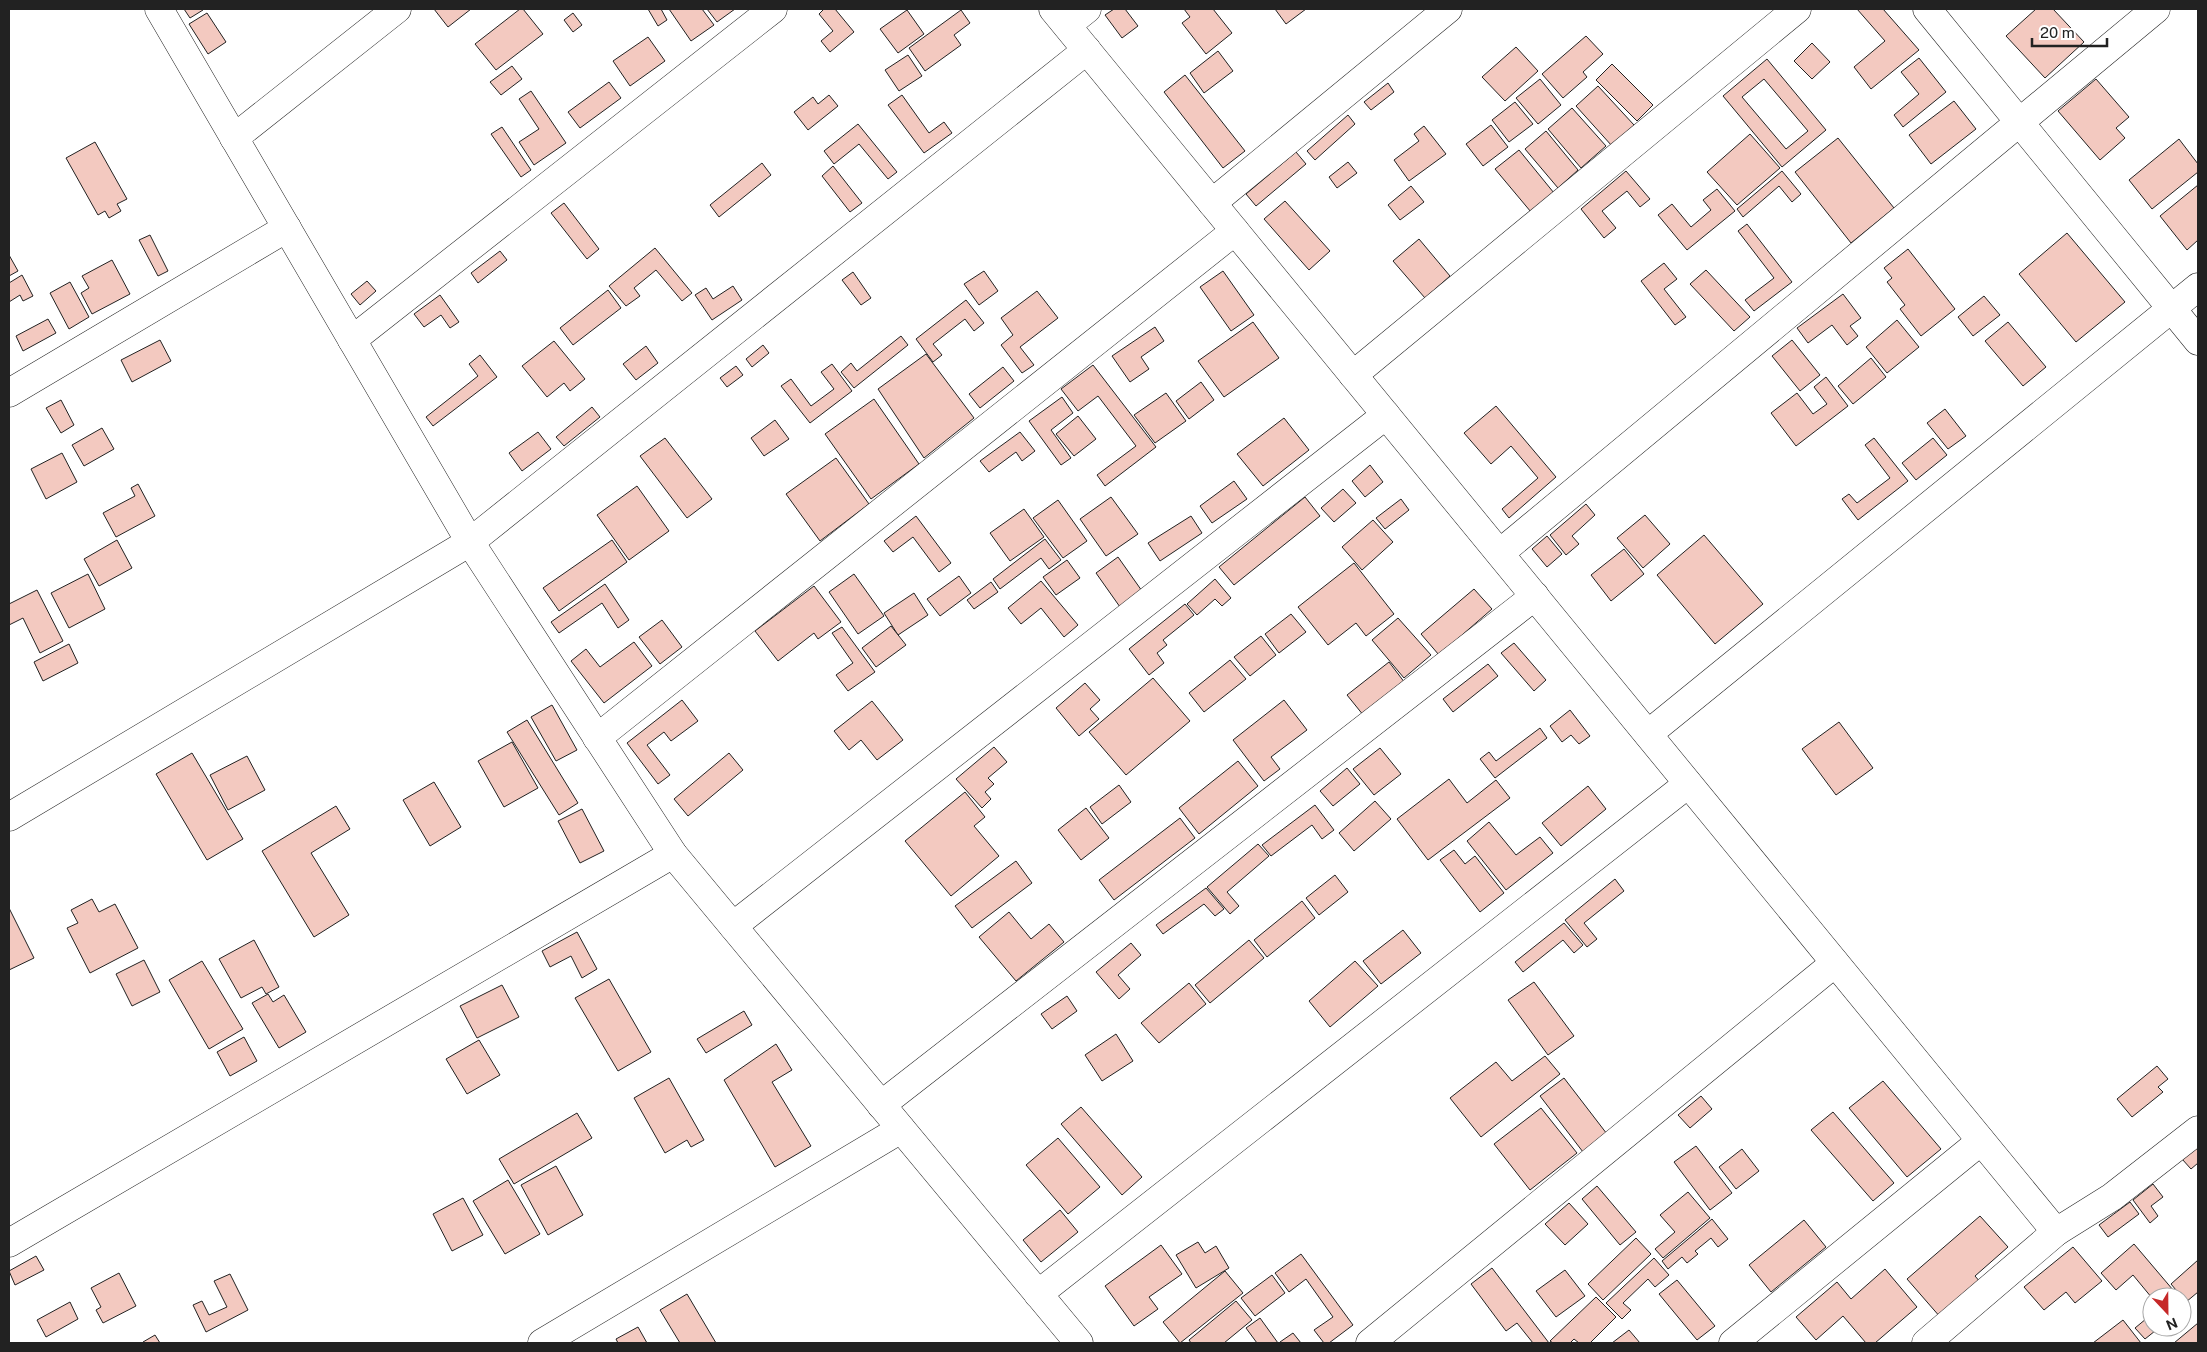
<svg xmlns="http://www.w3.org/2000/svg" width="2207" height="1352" font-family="'Public Sans',sans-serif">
	<rect width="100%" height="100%" fill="#fff"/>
	<g fill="#f3c9c0" stroke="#222" fill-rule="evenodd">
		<polygon points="184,9 203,9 203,10 190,18"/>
		<polygon points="434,9 471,9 448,27"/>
		<polygon points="520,9 523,9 543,34 496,70 475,44"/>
		<polygon points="648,9 661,9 667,20 658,26"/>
		<polygon points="669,9 702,9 714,25 691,41"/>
		<polygon points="707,9 735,9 717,22"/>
		<polygon points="824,9 835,9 854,32 830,52 821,41 833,31 819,14"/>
		<polygon points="1114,9 1125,9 1138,26 1122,38 1105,15"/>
		<polygon points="1184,9 1213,9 1232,33 1206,54 1182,23 1190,17"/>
		<polygon points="1275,9 1306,9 1286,24"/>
		<polygon points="1857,9 1883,9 1919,50 1871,89 1854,67 1885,41"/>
		<polygon points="2036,9 2053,9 2084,42 2045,78 2006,36"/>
		<polygon points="907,10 924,34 898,53 880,29"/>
		<polygon points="961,10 970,23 954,35 961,45 925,71 909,48"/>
		<polygon points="207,13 226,42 208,54 189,24"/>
		<polygon points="573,13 582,25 573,32 564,20"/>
		<polygon points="1586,36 1603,54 1583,72 1587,77 1563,98 1542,74"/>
		<polygon points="648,37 665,61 630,86 613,61"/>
		<polygon points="1812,43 1830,62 1812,79 1794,61"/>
		<polygon points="1516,47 1538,71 1505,101 1482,77"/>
		<polygon points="1218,51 1233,71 1204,93 1190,73"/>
		<polygon points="908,55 922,76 899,91 885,70"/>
		<polygon points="1919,58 1946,92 1903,127 1894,115 1919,94 1901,72"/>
		<path d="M 1767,59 L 1826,130 L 1782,167 L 1723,96 ZM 1764,79 L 1808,131 L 1786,149 L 1742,97 Z"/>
		<polygon points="1612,64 1653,105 1637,121 1596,80"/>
		<polygon points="512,66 522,79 501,95 490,82"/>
		<polygon points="1185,75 1245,151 1223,168 1164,92"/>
		<polygon points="1540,79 1561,105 1538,124 1516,98"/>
		<polygon points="2096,79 2129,117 2116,128 2125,138 2100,160 2058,111"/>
		<polygon points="609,82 621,98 580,128 568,112"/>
		<polygon points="1388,83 1394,92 1371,110 1364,102"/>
		<polygon points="1598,86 1634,125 1612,146 1576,106"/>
		<polygon points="531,91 566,143 534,165 519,142 539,129 519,99"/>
		<polygon points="829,95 838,106 808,130 794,112 813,97 818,104"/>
		<polygon points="902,95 929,133 944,122 952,133 924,153 888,105"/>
		<polygon points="1954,101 1976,129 1931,164 1909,135"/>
		<polygon points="1515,102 1533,124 1509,142 1492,120"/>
		<polygon points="1572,108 1606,146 1581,168 1548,129"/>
		<polygon points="1348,115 1355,124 1315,160 1307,151"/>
		<polygon points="858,124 897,172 888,179 859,144 834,164 824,151"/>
		<polygon points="1491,125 1508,147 1483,166 1466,144"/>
		<polygon points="1424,126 1446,154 1409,181 1394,160 1419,141 1414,134"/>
		<polygon points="502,127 531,170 521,177 491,134"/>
		<polygon points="1546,131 1578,170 1558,188 1525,149"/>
		<polygon points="1750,134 1780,168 1737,205 1707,172"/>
		<polygon points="1838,138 1894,208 1851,243 1795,172"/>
		<polygon points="2179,139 2198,164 2198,172 2152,209 2129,180"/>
		<polygon points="95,142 127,199 117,204 121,211 109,218 105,211 98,215 66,158"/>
		<polygon points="1519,150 1554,193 1531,212 1495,169"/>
		<polygon points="1296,152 1306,164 1256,206 1246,194"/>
		<polygon points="1348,162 1357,173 1337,188 1329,177"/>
		<polygon points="762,163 771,175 719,217 710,205"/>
		<polygon points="833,166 862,203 850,212 822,176"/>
		<polygon points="1626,171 1650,199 1640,207 1627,191 1602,211 1616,228 1604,238 1581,209"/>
		<polygon points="1782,171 1801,194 1792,202 1779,186 1743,217 1737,209"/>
		<polygon points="2198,185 2198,240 2187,250 2160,216"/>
		<polygon points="1411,186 1424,202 1400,220 1388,205"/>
		<polygon points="1717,189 1735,211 1687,250 1658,215 1672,204 1691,227 1711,210 1703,200"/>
		<polygon points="1285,201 1330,251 1309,270 1264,219"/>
		<polygon points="564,203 599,249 587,259 551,213"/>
		<polygon points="1747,224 1792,282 1754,311 1745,300 1774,278 1738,231"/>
		<polygon points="2067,233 2125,302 2076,342 2019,274"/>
		<polygon points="150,235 168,271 158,276 139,240"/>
		<polygon points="1419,239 1450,276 1425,298 1393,261"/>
		<polygon points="655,248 692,293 682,301 656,270 634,288 640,296 626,306 609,286"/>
		<polygon points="1908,249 1955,309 1921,336 1900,309 1905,305 1887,282 1892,278 1884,268"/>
		<polygon points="500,251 507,260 478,283 471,273"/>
		<polygon points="9,255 18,271 9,276"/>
		<polygon points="112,260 130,294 92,314 81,293 89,288 82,276"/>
		<polygon points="1664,263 1677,279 1664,289 1686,317 1675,325 1641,281"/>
		<polygon points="1706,270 1750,317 1734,331 1690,284"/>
		<polygon points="984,271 998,291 979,305 964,284"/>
		<polygon points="1223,271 1254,315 1231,331 1200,287"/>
		<polygon points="853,272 871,298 861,305 842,280"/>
		<polygon points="22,275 33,296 23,301 20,295 9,302 9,283"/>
		<polygon points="367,281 376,291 360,305 351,294"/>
		<polygon points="70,282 89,317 69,329 50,293"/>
		<polygon points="733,286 742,300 712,320 695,295 706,288 713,299"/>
		<polygon points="608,290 621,308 573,345 560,328"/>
		<polygon points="1037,291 1058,318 1020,347 1034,365 1022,373 1001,345 1013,335 1001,318"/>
		<polygon points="1843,294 1861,318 1850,326 1858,336 1847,345 1832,325 1808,343 1797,328"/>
		<polygon points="440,295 459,322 450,328 441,315 424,327 414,314"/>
		<polygon points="1984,296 2000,315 1973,336 1958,317"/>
		<polygon points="966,300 984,323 974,331 965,319 933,344 942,355 933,362 916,339"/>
		<polygon points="48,319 56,333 23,351 16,336"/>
		<polygon points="1897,320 1919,347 1887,373 1866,347"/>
		<polygon points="1253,322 1279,358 1224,397 1198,361"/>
		<polygon points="2008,322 2046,367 2023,386 1985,341"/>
		<polygon points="1155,327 1164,341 1141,357 1149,369 1130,382 1112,356"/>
		<polygon points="901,336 908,345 854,388 841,372 851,363 857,371"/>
		<polygon points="160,340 171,361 132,382 121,360"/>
		<polygon points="1792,340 1820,375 1800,391 1772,356"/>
		<polygon points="554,341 585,379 570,391 564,383 547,397 522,366"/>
		<polygon points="763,345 769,353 752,367 746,359"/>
		<polygon points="646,346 658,363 636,380 623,364"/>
		<polygon points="926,354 974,418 924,458 878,389"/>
		<polygon points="480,355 497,377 433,426 426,417 478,376 469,364"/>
		<polygon points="1871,358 1886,377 1853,404 1838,386"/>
		<polygon points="832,364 852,391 810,423 781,386 791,379 811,406 834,389 821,372"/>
		<polygon points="1093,365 1156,447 1105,486 1097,475 1136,446 1098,396 1078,411 1061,389"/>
		<polygon points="736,366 743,375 727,387 720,378"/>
		<polygon points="1003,367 1014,381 980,408 969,394"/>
		<polygon points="1826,377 1848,406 1796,446 1771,413 1797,393 1813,414 1827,404 1814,387"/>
		<polygon points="1201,382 1214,400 1189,419 1176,401"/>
		<polygon points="1166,393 1186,421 1155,443 1134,415"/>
		<polygon points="1062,397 1073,413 1051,430 1071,458 1061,465 1029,421"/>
		<polygon points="874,399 919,464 871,499 825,434"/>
		<polygon points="61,400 74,425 61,433 46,408"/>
		<polygon points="1496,406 1556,477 1509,518 1502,509 1538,478 1511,446 1491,464 1464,433"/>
		<polygon points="592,407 600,417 564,446 556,437"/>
		<polygon points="1945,409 1966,436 1948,449 1927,423"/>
		<polygon points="1078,416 1096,439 1074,456 1056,434"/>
		<polygon points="1284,418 1309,450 1263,486 1237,454"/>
		<polygon points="775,420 789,439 764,456 751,438"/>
		<polygon points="102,428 114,449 84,466 72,445"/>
		<polygon points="538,432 551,449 522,471 509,453"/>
		<polygon points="1020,432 1035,451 1022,461 1016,452 989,472 980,461"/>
		<polygon points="665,438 712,499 687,518 640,456"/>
		<polygon points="1874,438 1908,481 1858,520 1842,499 1849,494 1857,503 1890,478 1865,445"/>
		<polygon points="1933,438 1947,455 1916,480 1902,463"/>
		<polygon points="62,453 77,482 46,499 31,469"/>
		<polygon points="836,458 869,504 820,541 786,494"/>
		<polygon points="1370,465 1383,482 1365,497 1352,481"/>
		<polygon points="1234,481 1247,499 1212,523 1200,506"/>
		<polygon points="138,484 155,516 116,537 103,513 135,496 131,488"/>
		<polygon points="637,486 669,531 629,560 597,515"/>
		<polygon points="1343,489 1356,503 1334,522 1321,508"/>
		<polygon points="1111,497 1138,534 1106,556 1080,519"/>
		<polygon points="1305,497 1320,516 1234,585 1219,567"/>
		<polygon points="1401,499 1409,510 1385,529 1376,518"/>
		<polygon points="1058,500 1087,541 1063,558 1033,518"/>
		<polygon points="1586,504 1595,515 1572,536 1579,544 1566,555 1550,535"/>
		<polygon points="1024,509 1044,537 1010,561 990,533"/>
		<polygon points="1645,515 1670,544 1643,568 1617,538"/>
		<polygon points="916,516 951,563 939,572 913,537 893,552 884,541"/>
		<polygon points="1191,516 1202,533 1160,561 1148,543"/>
		<polygon points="1373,520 1393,542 1362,570 1342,547"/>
		<polygon points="1704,535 1763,604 1715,644 1657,575"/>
		<polygon points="1547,536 1562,554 1547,567 1532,549"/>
		<polygon points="1045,539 1061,560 1049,569 1041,558 1000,589 993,579"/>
		<polygon points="117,540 132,568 99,586 84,559"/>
		<polygon points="612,540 627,562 559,611 543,588"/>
		<polygon points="1624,549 1644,574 1611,601 1591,575"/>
		<polygon points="1118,557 1142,591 1120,607 1096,573"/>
		<polygon points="1067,560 1080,578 1056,595 1043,577"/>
		<polygon points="1354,563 1394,614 1366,636 1356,623 1328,645 1298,607"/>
		<polygon points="88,574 105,609 69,628 51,593"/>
		<polygon points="854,574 884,616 858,634 829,592"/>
		<polygon points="959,576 971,593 940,616 927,599"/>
		<polygon points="1215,579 1231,598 1222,606 1215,599 1197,615 1187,604"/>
		<polygon points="1041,581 1078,625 1064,637 1041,608 1021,624 1008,608"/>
		<polygon points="991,582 998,592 974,609 967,600"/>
		<polygon points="605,584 629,620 618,628 602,603 559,633 551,622"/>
		<polygon points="814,586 841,622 818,639 814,633 778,661 755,631"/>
		<polygon points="1474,589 1492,609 1439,655 1421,634"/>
		<polygon points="37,590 63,641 40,653 23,618 9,625 9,604"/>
		<polygon points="914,593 928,615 898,635 884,613"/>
		<polygon points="1185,604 1194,615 1163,640 1167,645 1157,653 1164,663 1149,675 1129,649"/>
		<polygon points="1291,614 1306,632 1279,653 1265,634"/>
		<polygon points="1398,618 1431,655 1404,678 1372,640"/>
		<polygon points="662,620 682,647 660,664 639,637"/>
		<polygon points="891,626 906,645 876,667 862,648"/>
		<polygon points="842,627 875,672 848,691 836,675 853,663 832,633"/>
		<polygon points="1261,636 1276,655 1250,676 1234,657"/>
		<polygon points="634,642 652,666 604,703 571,661 586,649 600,667"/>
		<polygon points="1514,643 1546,680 1534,691 1501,653"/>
		<polygon points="69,644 78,663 43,681 34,662"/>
		<polygon points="1230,660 1246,679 1204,712 1189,693"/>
		<polygon points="1389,662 1405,683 1364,716 1347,695"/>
		<polygon points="1488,664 1498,676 1453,712 1443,699"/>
		<polygon points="1153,678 1190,721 1126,775 1089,732"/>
		<polygon points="1085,683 1100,700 1090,709 1099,719 1079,736 1056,708"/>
		<polygon points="682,700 698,721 671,741 664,732 647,745 670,775 658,784 627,743"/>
		<polygon points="1284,700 1307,730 1271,757 1280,769 1264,781 1233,740"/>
		<polygon points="872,701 903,740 877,760 861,740 849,750 834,731"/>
		<polygon points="552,705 577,750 556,761 531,717"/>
		<polygon points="1570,710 1590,736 1579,744 1571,735 1562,742 1550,726"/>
		<polygon points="527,720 578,803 559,815 507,732"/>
		<polygon points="1839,722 1873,768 1836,795 1802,749"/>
		<polygon points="1540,728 1547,738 1495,778 1480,759 1489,752 1496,761"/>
		<polygon points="512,742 538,788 504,807 478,761"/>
		<polygon points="994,747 1007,762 988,778 994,784 985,792 991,799 982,808 956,779"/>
		<polygon points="1380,748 1401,774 1374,795 1353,769"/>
		<polygon points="192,753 243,839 207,860 156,774"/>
		<polygon points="729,753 743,770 688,816 674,799"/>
		<polygon points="247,756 265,790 228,810 210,775"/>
		<polygon points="1238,761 1258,786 1199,834 1179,808"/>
		<polygon points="1347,768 1360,784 1333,806 1320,791"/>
		<polygon points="1449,779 1467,803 1496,780 1510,798 1428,860 1397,819"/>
		<polygon points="434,782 461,827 430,846 403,800"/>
		<polygon points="1119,785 1131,802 1102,824 1090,807"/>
		<polygon points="1588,786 1606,809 1561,846 1542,823"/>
		<polygon points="965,792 985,817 974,826 999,856 951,896 905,841"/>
		<polygon points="1375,801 1391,819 1354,851 1339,833"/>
		<polygon points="1315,805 1334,830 1322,839 1312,825 1271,856 1262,845"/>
		<polygon points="336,806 350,829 311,853 349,915 314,937 262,851"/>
		<polygon points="1086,808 1109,838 1081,860 1058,830"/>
		<polygon points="582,809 604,851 580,863 558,821"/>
		<polygon points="1180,818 1195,838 1114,900 1099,880"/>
		<polygon points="1489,822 1516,855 1540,837 1553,853 1506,890 1467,841"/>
		<polygon points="1258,844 1269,856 1227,892 1239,906 1230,914 1207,887"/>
		<polygon points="1454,850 1465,864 1475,856 1504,893 1480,912 1440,860"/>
		<polygon points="1016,861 1032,883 972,928 955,906"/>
		<polygon points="1335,875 1348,892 1319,915 1306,898"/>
		<polygon points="1615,879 1624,891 1584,923 1597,939 1587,947 1565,920"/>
		<polygon points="1206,888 1224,909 1215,916 1204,904 1163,934 1156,925"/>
		<polygon points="92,899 99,912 115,904 138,948 90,973 67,928 78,923 71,910"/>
		<polygon points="1302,901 1315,918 1267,957 1254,940"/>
		<polygon points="9,908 34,958 9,970"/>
		<polygon points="1009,912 1031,939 1049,924 1064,942 1016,981 979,937"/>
		<polygon points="1564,923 1583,945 1574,953 1563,940 1523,972 1515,962"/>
		<polygon points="1403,930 1421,953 1381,984 1363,961"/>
		<polygon points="577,932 597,969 582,978 571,956 550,967 542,951"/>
		<polygon points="254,940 279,987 266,994 262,987 241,998 219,959"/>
		<polygon points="1249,940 1264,958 1210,1003 1195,985"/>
		<polygon points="1131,943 1141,955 1118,975 1130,989 1119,999 1096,972"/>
		<polygon points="144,960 160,992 132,1006 116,974"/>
		<polygon points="202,961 243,1029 209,1049 169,980"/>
		<polygon points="1355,961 1378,986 1330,1027 1309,1001"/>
		<polygon points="609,979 651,1052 618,1071 575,998"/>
		<polygon points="1534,982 1574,1036 1548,1055 1508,1000"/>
		<polygon points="1189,983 1206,1004 1159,1043 1141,1023"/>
		<polygon points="502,985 519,1017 477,1038 460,1006"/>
		<polygon points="268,994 273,1002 284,995 306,1032 279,1048 252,1003"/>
		<polygon points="1067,996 1077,1011 1052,1029 1041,1014"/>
		<polygon points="744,1011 752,1025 706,1053 697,1039"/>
		<polygon points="1116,1034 1133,1061 1102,1081 1085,1055"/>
		<polygon points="244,1037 257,1061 230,1076 217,1052"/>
		<polygon points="479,1040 500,1075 467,1094 446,1059"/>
		<polygon points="776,1044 792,1070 772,1082 811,1146 775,1167 724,1080"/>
		<polygon points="1545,1056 1560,1074 1481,1137 1450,1098 1496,1062 1512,1081"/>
		<polygon points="2157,1066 2168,1079 2158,1087 2163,1092 2132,1117 2117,1099"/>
		<polygon points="669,1078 704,1140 691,1147 687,1140 665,1153 634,1098"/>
		<polygon points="1564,1078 1607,1134 1583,1152 1540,1096"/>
		<polygon points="1883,1081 1941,1149 1907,1177 1849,1108"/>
		<polygon points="1701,1096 1712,1109 1690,1128 1678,1115"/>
		<polygon points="1081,1107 1142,1177 1122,1195 1061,1124"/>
		<polygon points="1541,1108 1577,1153 1530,1190 1494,1144"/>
		<polygon points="1833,1112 1894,1183 1873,1201 1811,1130"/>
		<polygon points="577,1113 592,1138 514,1184 499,1159"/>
		<polygon points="1058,1138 1100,1187 1068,1214 1026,1165"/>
		<polygon points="2198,1145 2198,1163 2191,1169 2182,1159"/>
		<polygon points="1696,1146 1732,1193 1710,1210 1674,1162"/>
		<polygon points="1742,1149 1759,1171 1736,1189 1719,1167"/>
		<polygon points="556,1166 583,1215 548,1235 521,1185"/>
		<polygon points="508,1180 540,1234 505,1254 473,1201"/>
		<polygon points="2153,1184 2163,1197 2151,1206 2158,1216 2150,1223 2133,1200"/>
		<polygon points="1597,1186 1636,1232 1620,1245 1582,1199"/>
		<polygon points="1688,1192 1710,1218 1663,1258 1655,1249 1675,1232 1660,1215"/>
		<polygon points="463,1198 483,1235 452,1251 433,1214"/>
		<polygon points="2130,1202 2139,1214 2108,1237 2099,1225"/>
		<polygon points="1569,1203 1588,1224 1565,1245 1545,1224"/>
		<polygon points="1060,1210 1078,1232 1041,1262 1023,1240"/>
		<polygon points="1980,1216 2008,1247 1975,1276 1981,1283 1941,1318 1907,1279"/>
		<polygon points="1712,1219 1728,1239 1718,1247 1711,1238 1695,1251 1698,1254 1687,1263 1682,1257 1668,1269 1662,1261"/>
		<polygon points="1804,1220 1826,1247 1771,1292 1749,1265"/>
		<polygon points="1636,1238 1651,1254 1603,1300 1588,1284"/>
		<polygon points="1198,1242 1205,1253 1216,1246 1229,1268 1196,1288 1176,1255"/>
		<polygon points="2134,1244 2179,1297 2152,1298 2133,1275 2116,1290 2101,1273"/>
		<polygon points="1161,1245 1182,1274 1149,1297 1158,1309 1134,1326 1105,1286"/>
		<polygon points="2073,1247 2102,1281 2075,1303 2066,1292 2044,1310 2024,1287"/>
		<polygon points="1301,1254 1353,1325 1329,1343 1324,1343 1314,1330 1333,1317 1306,1279 1289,1292 1275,1273"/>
		<polygon points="36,1256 44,1270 15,1285 9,1271"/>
		<polygon points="1654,1258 1669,1275 1655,1287 1648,1279 1623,1303 1631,1310 1622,1319 1606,1303"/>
		<polygon points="2198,1260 2198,1292 2186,1302 2171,1284"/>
		<polygon points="1492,1268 1549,1343 1533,1343 1517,1323 1506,1331 1471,1284"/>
		<polygon points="1885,1269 1917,1307 1875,1343 1866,1343 1843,1316 1816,1340 1796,1317 1837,1282 1851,1299"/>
		<polygon points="1565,1270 1585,1296 1556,1317 1536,1291"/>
		<polygon points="1225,1271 1243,1293 1180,1343 1163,1322"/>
		<polygon points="119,1273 136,1306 103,1323 96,1310 101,1307 91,1288"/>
		<polygon points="230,1274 248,1310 206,1332 193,1305 202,1301 209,1315 227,1307 214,1281"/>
		<polygon points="1272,1275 1285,1293 1255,1316 1241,1298"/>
		<polygon points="1677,1280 1715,1326 1697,1340 1659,1294"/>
		<polygon points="687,1294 716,1343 680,1343 660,1310"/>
		<polygon points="1596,1297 1616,1317 1590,1343 1579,1343 1574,1339 1570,1343 1553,1343 1550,1341"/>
		<polygon points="1236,1301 1252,1320 1224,1343 1191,1343 1189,1340"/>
		<polygon points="70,1302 78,1319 46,1337 37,1320"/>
		<polygon points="2152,1314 2152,1327 2160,1327 2145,1339 2135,1328"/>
		<polygon points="1260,1318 1278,1343 1257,1343 1246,1328"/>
		<polygon points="2123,1320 2141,1343 2093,1343"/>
		<polygon points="2198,1323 2198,1343 2174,1343"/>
		<polygon points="638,1327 647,1343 618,1343 616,1339"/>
		<polygon points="1629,1330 1640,1343 1612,1343"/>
		<polygon points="1293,1333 1301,1343 1280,1343 1280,1342"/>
		<polygon points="155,1335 160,1343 144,1343 143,1342"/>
	</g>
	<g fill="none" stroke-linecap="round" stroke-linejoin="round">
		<defs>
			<g id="minor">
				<polyline points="159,9 470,542 673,854 1079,1343"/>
				<polyline points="1053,9 2056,1232"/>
				<polyline points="1927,9 2198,341"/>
				<polyline points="1067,25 1087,9"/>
				<polyline points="234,138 397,9"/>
				<polyline points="1212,203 1448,9"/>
				<polyline points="352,340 773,9"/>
				<polyline points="1353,375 1797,9"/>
				<polyline points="9,393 287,228"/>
				<polyline points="1500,553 2156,9"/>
				<polyline points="1648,734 2198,287"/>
				<polyline points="597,738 1235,231"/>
				<polyline points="9,817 470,542 1087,50"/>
				<polyline points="733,926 1386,415"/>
				<polyline points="881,1105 1535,596"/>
				<polyline points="9,1243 673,854"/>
				<polyline points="1038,1294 1688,784"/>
				<polyline points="542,1343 901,1129"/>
				<polyline points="1370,1343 1835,963"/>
				<polyline points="1733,1343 1981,1141"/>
				<polyline points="1926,1343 2056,1232 2112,1197 2198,1130"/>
			</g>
		</defs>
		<use href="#minor" stroke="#222" stroke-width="29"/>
		<use href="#minor" stroke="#fff" stroke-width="28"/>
	</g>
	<rect width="2207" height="1352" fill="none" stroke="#222222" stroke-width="20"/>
	<g transform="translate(2167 1312) rotate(158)"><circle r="24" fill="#ffffff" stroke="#a7a7a7"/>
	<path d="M0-4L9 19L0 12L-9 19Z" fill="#c62828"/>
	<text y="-8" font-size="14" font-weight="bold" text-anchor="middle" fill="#222222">N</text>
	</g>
	<path d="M2032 38v8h75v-8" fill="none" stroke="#222222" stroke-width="2.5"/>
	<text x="2040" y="38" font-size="15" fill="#222222" stroke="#ffffff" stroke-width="4" paint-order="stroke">20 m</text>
</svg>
